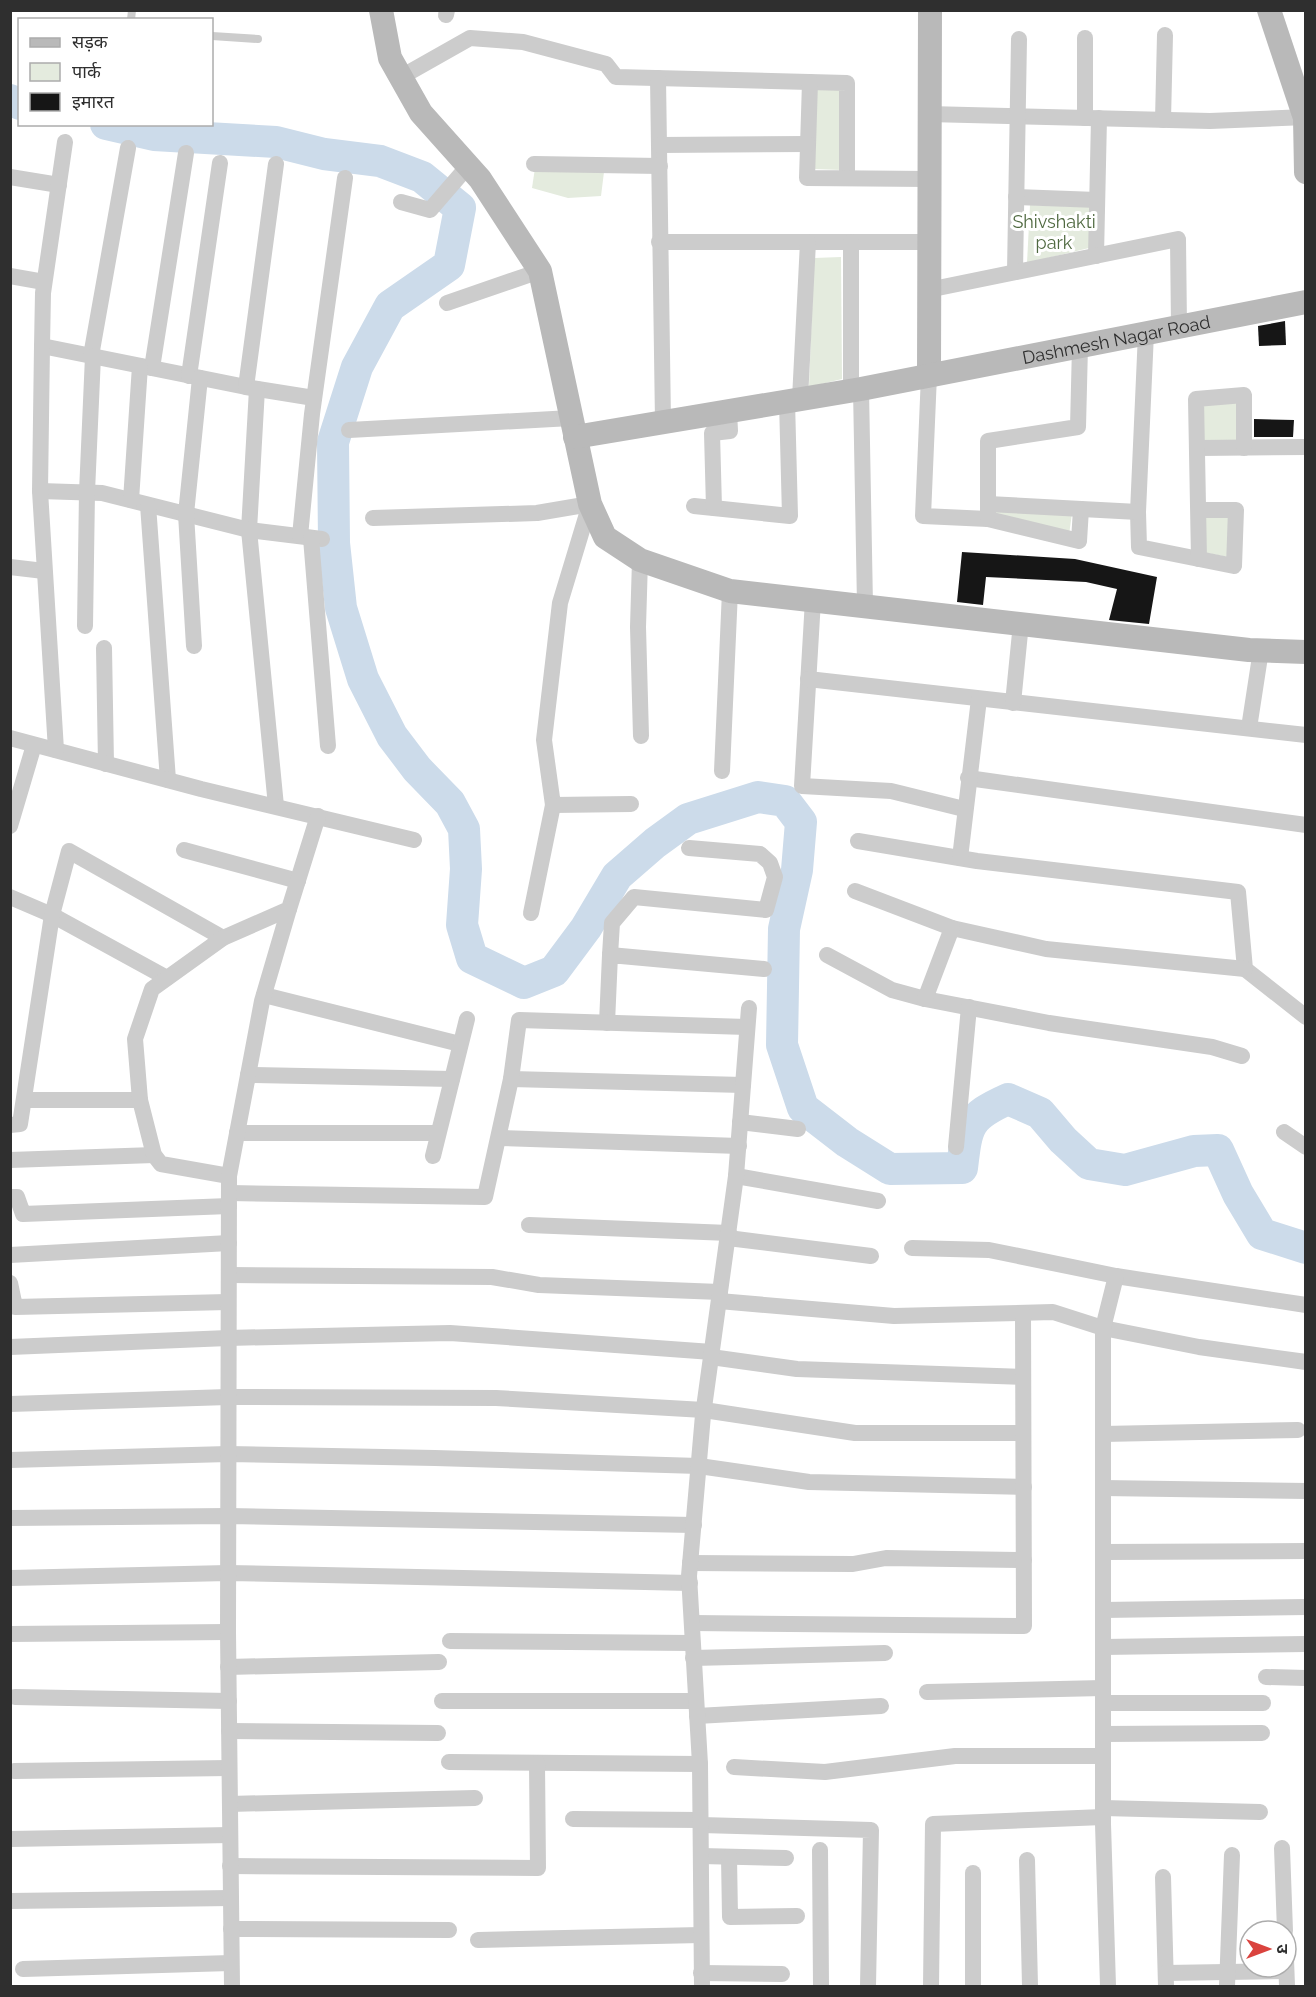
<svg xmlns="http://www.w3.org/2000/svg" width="1316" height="1997" font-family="Raleway,'Noto Sans Devanagari',sans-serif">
	<rect width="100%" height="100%" fill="#fff"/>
	<g fill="#e4ebde">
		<polygon points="814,86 843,86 842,170 813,169"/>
		<polygon points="535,168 604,172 601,196 568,198 532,188"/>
		<polygon points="1030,205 1091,207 1089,248 1027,263"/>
		<polygon points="841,257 842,379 809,387 814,258"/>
		<polygon points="1237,401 1238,444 1203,445 1203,404"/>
		<polygon points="994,508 1072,513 1069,535 994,517"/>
		<polygon points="1202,516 1229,516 1228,557 1202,552"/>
	</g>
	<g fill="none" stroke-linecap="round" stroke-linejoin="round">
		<g stroke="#ccdbea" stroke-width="32">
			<polyline points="10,100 20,104"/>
			<path d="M 106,124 L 154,135 L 276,142 L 324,154 L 380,161 L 422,177 L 460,208 L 449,265 L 390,306 L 357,367 L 333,442 L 334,543 L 341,608 L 363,679 L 392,736 L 417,769 L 450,803 L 464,829 L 466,869 L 462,925 L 472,958 L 524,983 L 554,971 L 586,928 L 617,876 L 655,843 L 688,819 L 758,797 L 785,801 L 801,822 L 797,870 L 784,929 L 782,1045 L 803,1108 L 847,1142 L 890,1169 L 962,1168 C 967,1125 968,1117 1008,1099 L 1040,1113 L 1063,1140 L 1089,1164 L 1125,1170 L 1194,1151 L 1218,1150 L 1238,1194 L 1262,1234 L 1306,1248"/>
		</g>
	</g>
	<g fill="#161616">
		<polygon points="1285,321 1286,345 1259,346 1258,326"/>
		<polygon points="1254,419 1294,420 1293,437 1254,437"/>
		<polygon points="962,552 1075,559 1157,577 1149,624 1109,620 1117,589 1086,582 986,577 983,605 957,602"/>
	</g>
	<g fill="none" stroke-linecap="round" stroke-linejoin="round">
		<g stroke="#ccc" stroke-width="8">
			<polyline points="131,20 132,10"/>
			<polyline points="212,36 258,39"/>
		</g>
		<g stroke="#ccc" stroke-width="16">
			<polyline points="446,15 447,10"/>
			<polyline points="401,77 470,38 523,42 606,64 616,77 847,83 847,178"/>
			<polyline points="658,78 663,422"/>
			<polyline points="810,82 807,178 928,179"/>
			<polyline points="928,114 1210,121 1306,117"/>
			<polyline points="1085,118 1085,38"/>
			<polyline points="1163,120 1165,35"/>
			<polyline points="659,145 808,144"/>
			<polyline points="534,164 660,166"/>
			<polyline points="10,177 59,185"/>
			<polyline points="1016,197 1097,200"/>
			<polyline points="401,202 430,210 468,166"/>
			<polyline points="659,242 928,242"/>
			<polyline points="1096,256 1099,118"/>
			<polyline points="1015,272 1019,39"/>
			<polyline points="10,276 44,282"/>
			<polyline points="928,290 1178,239 1179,326"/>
			<polyline points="447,303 540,271"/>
			<polyline points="1146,333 1138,512 1139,547 1234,566 1236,510 1199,510"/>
			<polyline points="42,346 246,387 314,398"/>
			<polyline points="91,356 128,148"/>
			<polyline points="152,368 186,153"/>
			<polyline points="929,375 923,516 988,519 1079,541 1081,509"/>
			<polyline points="189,376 220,163"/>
			<polyline points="246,387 276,164"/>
			<polyline points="257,389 249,530 276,806"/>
			<polyline points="861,389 865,605"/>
			<polyline points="851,391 851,242"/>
			<polyline points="800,399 808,242"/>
			<polyline points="349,430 571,418"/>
			<polyline points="1199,448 1306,447"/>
			<polyline points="40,491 102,493 249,530 322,539"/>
			<polyline points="131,500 140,366"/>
			<polyline points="988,504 1138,512"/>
			<polyline points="148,505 168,780"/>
			<polyline points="694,506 790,516 787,401"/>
			<polyline points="714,508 712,433 730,431 729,411"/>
			<polyline points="373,518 537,513 590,504 560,603 544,740 553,805 631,804"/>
			<polyline points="988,519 988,441 1078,427 1080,346"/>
			<polyline points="300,536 312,414 345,178"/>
			<polyline points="311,538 328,746"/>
			<polyline points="1199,559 1196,399 1244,395 1244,448"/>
			<polyline points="640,560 638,627 641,736"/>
			<polyline points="10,567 44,571"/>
			<polyline points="813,600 802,786 891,791 964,809"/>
			<polyline points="85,626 87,492 93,356"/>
			<polyline points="194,646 186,514 200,378"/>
			<polyline points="104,648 106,764"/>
			<polyline points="808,679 1306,735"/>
			<polyline points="1013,703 1021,623"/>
			<polyline points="1249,728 1261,650"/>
			<polyline points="10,738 201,789 414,840"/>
			<polyline points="56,750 40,491 42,346 43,293 65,142"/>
			<polyline points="722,771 730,591"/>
			<polyline points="968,778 1306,825"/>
			<polyline points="10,826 34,745"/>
			<polyline points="858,841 977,861 1238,892 1245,969 1306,1017"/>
			<polyline points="184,850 298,881"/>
			<polyline points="960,858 979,699"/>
			<polyline points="855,891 952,928 1046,949 1245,969"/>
			<polyline points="10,897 52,915 167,978"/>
			<polyline points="531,913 553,805"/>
			<polyline points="610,955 612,923 634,897 766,910 775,877 770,863 760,854 689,848"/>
			<polyline points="827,955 892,990 925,999 1049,1023 1212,1047 1242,1056"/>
			<polyline points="264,995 460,1044"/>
			<polyline points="925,999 952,928"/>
			<polyline points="607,1023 610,955 764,969"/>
			<polyline points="248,1075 452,1079"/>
			<polyline points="511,1079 743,1085"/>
			<polyline points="24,1100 140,1100"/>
			<polyline points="740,1122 798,1129"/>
			<polyline points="10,1125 20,1124 52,915 69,851 223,938"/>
			<polyline points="1284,1132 1306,1147"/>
			<polyline points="237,1133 438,1133"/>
			<polyline points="499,1138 739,1146"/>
			<polyline points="956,1147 969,1007"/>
			<polyline points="433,1156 467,1019"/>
			<polyline points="10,1160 154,1155"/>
			<polyline points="229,1176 161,1164 154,1155 140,1100 135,1039 152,989 223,938 289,909 318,816"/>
			<polyline points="736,1176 878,1201"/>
			<polyline points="229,1193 485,1197 511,1079 519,1020 747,1027"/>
			<polyline points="10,1197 17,1197 23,1214 229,1206"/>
			<polyline points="529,1225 729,1233"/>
			<polyline points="728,1238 871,1256"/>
			<polyline points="912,1248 989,1250 1116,1276 1306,1305"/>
			<polyline points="10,1255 229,1243"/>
			<polyline points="229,1275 492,1277 539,1285 720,1292"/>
			<polyline points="10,1283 15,1307 228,1302"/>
			<polyline points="719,1301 894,1316 1053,1312 1103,1328 1199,1347 1306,1362"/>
			<polyline points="10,1347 228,1338 450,1333 712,1352"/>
			<polyline points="711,1357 797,1369 1023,1377"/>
			<polyline points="10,1404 228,1397 496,1398 704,1410 855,1433 1023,1433"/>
			<polyline points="1103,1434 1298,1430"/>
			<polyline points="10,1460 228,1454 435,1458 699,1466 809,1482 1024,1487"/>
			<polyline points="1103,1488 1306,1491"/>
			<polyline points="10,1518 228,1516 694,1525"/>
			<polyline points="1103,1552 1306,1551"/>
			<polyline points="690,1563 853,1564 886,1558 1024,1560"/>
			<polyline points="10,1578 228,1573 690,1583"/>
			<polyline points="1103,1610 1306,1607"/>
			<polyline points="692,1623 1024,1626 1023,1313"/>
			<polyline points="10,1634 228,1632"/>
			<polyline points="450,1641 692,1643"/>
			<polyline points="1103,1647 1306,1644"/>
			<polyline points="693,1658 885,1653"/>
			<polyline points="228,1667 439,1662"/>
			<polyline points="1266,1677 1306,1678"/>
			<polyline points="927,1692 1103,1688"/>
			<polyline points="15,1697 229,1701"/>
			<polyline points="442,1701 696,1701"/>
			<polyline points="1103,1703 1263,1703"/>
			<polyline points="697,1716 881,1706"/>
			<polyline points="229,1731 438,1733"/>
			<polyline points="1103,1734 1262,1733"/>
			<polyline points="449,1762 700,1764"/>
			<polyline points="734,1767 825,1772 955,1756 1103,1756"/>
			<polyline points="14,1771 229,1768"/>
			<polyline points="230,1804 475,1798"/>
			<polyline points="1103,1808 1260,1812"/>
			<polyline points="573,1819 700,1820"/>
			<polyline points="701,1825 871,1830 868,1986"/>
			<polyline points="10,1839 230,1835"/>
			<polyline points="1282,1848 1285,1931"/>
			<polyline points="820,1850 821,1986"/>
			<polyline points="701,1856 786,1858"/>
			<polyline points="729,1857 730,1917 797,1916"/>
			<polyline points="1027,1860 1030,1986"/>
			<polyline points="230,1866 538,1868 537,1763"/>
			<polyline points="1163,1877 1166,1986"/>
			<polyline points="10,1901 231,1898"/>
			<polyline points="231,1929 449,1930"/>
			<polyline points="478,1940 701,1935"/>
			<polyline points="1286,1959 1287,1986"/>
			<polyline points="23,1969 231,1963"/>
			<polyline points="701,1973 782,1974"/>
			<polyline points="1166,1973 1286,1971"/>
			<polyline points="232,1986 228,1632 229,1176 262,1001 289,909"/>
			<polyline points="702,1986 700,1764 689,1576 703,1415 736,1176 749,1008"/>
			<polyline points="931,1986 933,1824 1103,1817"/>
			<polyline points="973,1986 973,1873"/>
			<polyline points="1108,1986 1103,1824 1103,1328 1116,1276"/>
			<polyline points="1227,1986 1232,1855"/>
		</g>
		<g stroke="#b9b9b9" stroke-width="24">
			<polyline points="381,10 390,58 421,113 480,179 540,271 590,504 605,537 640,560 730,591 1249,650 1306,652"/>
			<polyline points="1269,10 1305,118 1306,172"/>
			<polyline points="929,375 930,10"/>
			<path id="s1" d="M 575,437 L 861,389 L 1306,302"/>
		</g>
	</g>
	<g text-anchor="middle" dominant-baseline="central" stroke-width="6" stroke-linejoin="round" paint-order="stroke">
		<g font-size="18" fill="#4e683f" stroke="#fff">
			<text x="1054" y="221">Shivshakti<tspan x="1054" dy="21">park</tspan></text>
		</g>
		<g font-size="18" fill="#2f2f2f" stroke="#fff">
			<text stroke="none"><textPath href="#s1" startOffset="550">Dashmesh Nagar Road</textPath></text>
		</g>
	</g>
	<rect width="1316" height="1997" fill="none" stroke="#2f2f2f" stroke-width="24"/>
	<rect x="18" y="18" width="195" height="108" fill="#ffffff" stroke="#acacac" stroke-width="1.5"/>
	<rect x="30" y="38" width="30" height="9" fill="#b9b9b9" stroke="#acacac" stroke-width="1.5"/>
	<text x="72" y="48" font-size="18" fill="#2f2f2f">सड़क</text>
	<rect x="30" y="63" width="30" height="18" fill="#e4ebde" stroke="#acacac" stroke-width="1.5"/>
	<text x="72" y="78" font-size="18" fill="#2f2f2f">पार्क</text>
	<rect x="30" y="93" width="30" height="18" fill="#161616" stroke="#acacac" stroke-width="1.5"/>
	<text x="72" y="108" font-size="18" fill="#2f2f2f">इमारत</text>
	<g transform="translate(1268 1949) rotate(90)"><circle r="28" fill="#ffffff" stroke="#acacac" stroke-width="1.5"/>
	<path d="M0-4.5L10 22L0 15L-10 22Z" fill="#da433e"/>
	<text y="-9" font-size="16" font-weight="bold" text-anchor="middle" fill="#2f2f2f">उ</text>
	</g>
</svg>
